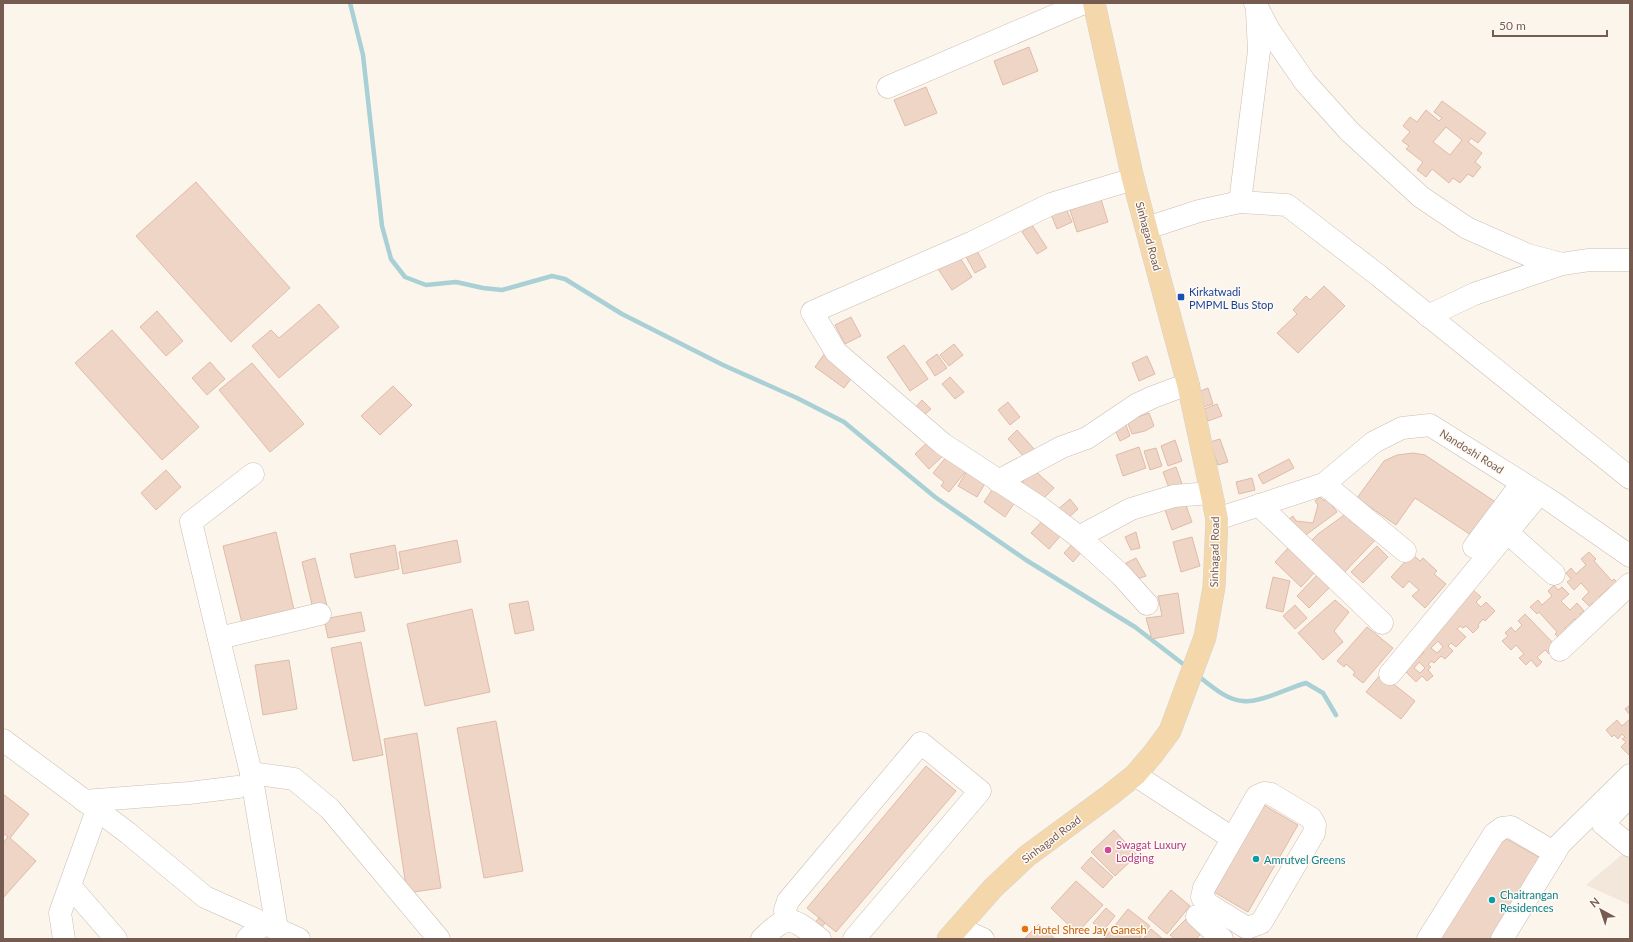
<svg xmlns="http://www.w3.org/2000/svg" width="1633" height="942" font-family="Lato,sans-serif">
	<rect width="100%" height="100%" fill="#fbf5ec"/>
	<polygon fill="#f3e7db" points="1630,848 1630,905 1586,885"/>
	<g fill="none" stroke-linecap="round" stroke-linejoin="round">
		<g stroke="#a8d0d5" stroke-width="4.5">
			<polyline points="350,3 363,55 382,226 391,259 405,277 426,285 456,282 483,288 502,290 552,276 565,279 622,314 723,365 797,398 844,422 935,497 1026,560 1135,627 1187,667"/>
			<path d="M 1197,675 C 1210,685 1226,700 1243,701 C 1260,703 1288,688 1306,683 L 1323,693 L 1336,715"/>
		</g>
	</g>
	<g fill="#efd5c6" stroke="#e0bba8" fill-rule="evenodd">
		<polygon points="1029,47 1038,71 1003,85 994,61"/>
		<polygon points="926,87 937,113 905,126 894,100"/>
		<path d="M 1442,101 L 1486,133 L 1478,143 L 1471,138 L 1468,142 L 1482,153 L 1475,162 L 1481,167 L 1473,177 L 1468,174 L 1460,183 L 1453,178 L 1449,183 L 1432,169 L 1426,177 L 1417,170 L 1423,162 L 1406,149 L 1409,146 L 1402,141 L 1410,132 L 1403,126 L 1410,117 L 1417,122 L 1426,110 L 1439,121 L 1442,118 L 1434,112 ZM 1446,127 L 1462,140 L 1450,155 L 1433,142 Z"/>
		<polygon points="196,182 290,288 231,342 136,236"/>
		<polygon points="1101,199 1108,222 1077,232 1070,210"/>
		<polygon points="1065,206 1072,222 1057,229 1050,212"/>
		<polygon points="1032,225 1047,248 1037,254 1022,232"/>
		<polygon points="976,249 986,267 975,273 965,255"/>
		<polygon points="959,256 972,277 952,290 938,269"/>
		<polygon points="1324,286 1345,306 1298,353 1277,333 1297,314 1293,310 1306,296 1310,300"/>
		<polygon points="319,304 339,327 279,378 252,346 271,330 279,338"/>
		<polygon points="157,311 183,341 166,356 140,327"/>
		<polygon points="851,317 861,336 845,344 835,325"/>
		<polygon points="112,330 199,427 162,460 75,363"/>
		<polygon points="954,344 963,355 949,366 940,355"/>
		<polygon points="904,345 928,379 910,391 887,357"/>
		<polygon points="825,353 854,375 844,388 815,367"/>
		<polygon points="937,354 947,368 935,376 926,362"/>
		<polygon points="1147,356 1155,374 1139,381 1132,363"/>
		<polygon points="210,362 225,379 207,395 192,378"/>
		<polygon points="252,363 304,424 270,452 219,390"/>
		<polygon points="950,377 964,392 955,399 942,384"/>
		<polygon points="393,386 412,405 380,435 361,416"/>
		<polygon points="1208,388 1213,404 1203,407 1198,392"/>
		<polygon points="922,400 931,409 922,417 914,409"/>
		<polygon points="1008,402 1020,417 1010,425 998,410"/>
		<polygon points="1217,404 1222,416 1208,421 1204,409"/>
		<polygon points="1149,413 1154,426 1145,431 1132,434 1127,421"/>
		<polygon points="1126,425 1130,436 1120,441 1115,430"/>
		<polygon points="1017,430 1035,450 1025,458 1008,439"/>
		<polygon points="932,438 946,453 929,469 915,454"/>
		<polygon points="1220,439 1228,462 1218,465 1210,442"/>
		<polygon points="1175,440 1182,461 1168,466 1161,446"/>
		<polygon points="1139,447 1146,468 1123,476 1116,455"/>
		<polygon points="1156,448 1162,466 1150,470 1144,451"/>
		<polygon points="1413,453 1425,455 1500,505 1477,539 1415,498 1396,525 1357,498 1384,461 1397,455"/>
		<polygon points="947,456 966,471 949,492 941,486 944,482 933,473"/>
		<polygon points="1289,459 1294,468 1263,484 1258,475"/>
		<polygon points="1176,467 1182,484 1169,488 1163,472"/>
		<polygon points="968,469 987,480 977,497 958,486"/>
		<polygon points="1033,469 1054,488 1042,500 1022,482"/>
		<polygon points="166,470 181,487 156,510 141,493"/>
		<polygon points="1252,478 1255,490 1239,494 1236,482"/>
		<polygon points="998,481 1019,496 1005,517 984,502"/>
		<polygon points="1320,497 1323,500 1328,500 1337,512 1299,540 1288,520 1293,516 1296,521 1313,523 1318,505 1315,501"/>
		<polygon points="1070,499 1078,509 1066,520 1057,510"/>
		<polygon points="1184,500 1192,522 1172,530 1164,507"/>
		<polygon points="1347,513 1379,536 1340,577 1307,545 1318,534"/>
		<polygon points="1046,517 1063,533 1049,549 1031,533"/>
		<polygon points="276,532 295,614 243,627 223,546"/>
		<polygon points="1136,532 1140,548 1131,550 1125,537"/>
		<polygon points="1192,537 1200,566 1181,572 1173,542"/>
		<polygon points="457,540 461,562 403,574 399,552"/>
		<polygon points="1075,541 1084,549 1073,562 1064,553"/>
		<polygon points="395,545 399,569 355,578 350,554"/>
		<polygon points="1377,546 1388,557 1363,583 1351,572"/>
		<polygon points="1289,547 1315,572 1301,587 1275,562"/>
		<polygon points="1589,552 1596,559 1594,561 1612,581 1614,579 1621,586 1613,593 1609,588 1599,597 1603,602 1597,608 1593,603 1589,606 1582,599 1589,592 1581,583 1574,590 1567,582 1571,579 1566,573 1571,568 1576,574 1586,565 1581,559"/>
		<polygon points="1412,554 1420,561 1423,558 1437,571 1434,574 1446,584 1425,608 1412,596 1419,590 1409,581 1403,588 1391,577"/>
		<polygon points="315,558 327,606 313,609 302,562"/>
		<polygon points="1136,558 1146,576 1134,580 1126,563"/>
		<polygon points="1319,573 1332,585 1309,608 1297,596"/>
		<polygon points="1273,577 1290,581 1283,612 1266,608"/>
		<polygon points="1554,585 1558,590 1562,587 1569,594 1561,601 1570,610 1577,603 1584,611 1580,614 1585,620 1580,625 1575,619 1565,628 1570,634 1562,641 1555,634 1557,632 1539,612 1537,614 1530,607 1538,600 1542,605 1552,596 1548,591"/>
		<path d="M 1472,589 L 1481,597 L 1476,602 L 1481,607 L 1486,602 L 1495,611 L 1485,621 L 1483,619 L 1478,625 L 1479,627 L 1473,633 L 1466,626 L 1463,628 L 1460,626 L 1457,629 L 1466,637 L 1456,647 L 1451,643 L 1448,646 L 1453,651 L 1445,659 L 1441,656 L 1434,663 L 1431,661 L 1428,665 L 1431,667 L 1428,670 L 1433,676 L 1427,681 L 1422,676 L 1416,682 L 1405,671 L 1417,656 L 1419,658 L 1424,652 L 1420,649 ZM 1438,641 L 1443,647 L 1437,653 L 1431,648 ZM 1419,662 L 1425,668 L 1420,673 L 1414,668 Z"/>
		<polygon points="1178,593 1184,633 1152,639 1146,618 1162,616 1158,596"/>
		<polygon points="1335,600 1349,612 1334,631 1343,642 1323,660 1298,633"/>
		<polygon points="528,601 534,630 515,634 509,604"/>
		<polygon points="1295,605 1307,618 1295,629 1283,616"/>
		<polygon points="472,609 490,692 425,706 407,624"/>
		<polygon points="361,612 365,631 328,638 324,619"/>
		<polygon points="1525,614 1557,647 1549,654 1545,650 1537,657 1542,662 1537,667 1531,660 1526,665 1519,658 1524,654 1516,645 1511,650 1502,641 1508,636 1505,633 1511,627 1515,632 1522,625 1518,621"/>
		<polygon points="1367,627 1393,648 1363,683 1353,675 1355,672 1346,664 1344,667 1337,661"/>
		<polygon points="361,642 383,755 353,761 331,648"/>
		<polygon points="289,660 297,709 263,715 255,665"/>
		<polygon points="1381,674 1415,701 1401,719 1366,692"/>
		<polygon points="1630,705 1630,715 1625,709"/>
		<polygon points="1630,719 1630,756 1621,747 1626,742 1622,739 1625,737 1622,734 1618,739 1614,735 1612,737 1606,730 1617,720 1622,726"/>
		<polygon points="496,721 523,871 484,878 457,728"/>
		<polygon points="417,733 441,888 407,893 384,739"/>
		<polygon points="926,766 956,791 836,932 807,908"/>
		<polygon points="3,794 29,814 10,838 36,861 3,898 3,843 8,837 3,833"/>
		<polygon points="1264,805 1298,825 1248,912 1214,892"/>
		<polygon points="1114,830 1137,855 1115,876 1091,852"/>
		<polygon points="1503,837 1544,860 1495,939 1439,939"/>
		<polygon points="1091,857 1113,877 1103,888 1081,868"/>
		<polygon points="1076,881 1103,905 1077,933 1051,908"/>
		<polygon points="1171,890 1190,906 1167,934 1148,918"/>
		<polygon points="1106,908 1115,916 1103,931 1093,923"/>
		<polygon points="1128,909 1150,926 1139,939 1104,939"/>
		<polygon points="1189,916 1204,931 1196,939 1175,939 1170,935"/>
		<polygon points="819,918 825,923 819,931 812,925"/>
		<polygon points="1039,924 1055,939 1024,939"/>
		<polygon points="1151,929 1163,939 1143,939"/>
	</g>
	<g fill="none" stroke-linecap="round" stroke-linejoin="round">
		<defs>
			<g id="minor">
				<polyline points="1255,3 1269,30 1305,82 1349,131 1421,197 1467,228 1528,255 1562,264"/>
				<polyline points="888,87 1084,3"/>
				<polyline points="1133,179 1051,204 973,242 812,312 836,352 943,444 1042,509 1079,537 1131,509 1174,496 1210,493"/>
				<polyline points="1240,202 1259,51 1257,11"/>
				<polyline points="1147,228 1199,211 1240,202 1287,205 1378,275 1630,478"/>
				<polyline points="1428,316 1474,294 1562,264 1589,260 1630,260"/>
				<polyline points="253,474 191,522 251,773 277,929"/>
				<polyline points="998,481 1062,447 1087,438 1136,405 1153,397 1188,384"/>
				<polyline points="1324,484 1405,551"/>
				<polyline points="1259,505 1382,623"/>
				<polyline points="1217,519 1324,484 1374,442 1402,428 1430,425 1551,501 1630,556"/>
				<polyline points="1507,532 1554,574"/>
				<polyline points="1077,535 1121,575 1147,604"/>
				<polyline points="1474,547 1522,483"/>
				<polyline points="219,638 320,614"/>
				<polyline points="1560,650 1630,584"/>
				<polyline points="1390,674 1539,494"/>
				<polyline points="3,740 128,833 205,897 299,939"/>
				<polyline points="251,773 294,779 330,809 439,939"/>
				<polyline points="1135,775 1232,838"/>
				<polygon points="1264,793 1271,794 1311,818 1315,825 1314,833 1261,923 1247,928 1208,904 1202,897 1204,888 1257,796"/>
				<polyline points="84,801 189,793 238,787"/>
				<polyline points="1624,802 1603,824 1630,846"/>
				<polyline points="70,886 116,939"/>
				<polyline points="1197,916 1222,939"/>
				<polyline points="786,920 785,910 788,901 921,743 980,791 854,939"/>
				<polyline points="958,928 983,939"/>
				<polyline points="64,939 60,913 97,810"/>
				<polyline points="247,939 264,923"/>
				<path d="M 762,939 C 789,912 792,918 820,939"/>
				<polyline points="1428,939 1494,834 1502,828 1511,827 1555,853"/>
				<polyline points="1502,939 1560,844 1630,775"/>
			</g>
			<polyline id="major" points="948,939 993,888 1027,856 1110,795 1135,775 1153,754 1170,731 1205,637 1214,587 1217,519 1188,384 1133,179 1094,3"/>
		</defs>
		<use href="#minor" stroke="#cdbdb2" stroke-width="23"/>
		<use href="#major" stroke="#d9d1ce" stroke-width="23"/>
		<use href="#minor" stroke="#fff" stroke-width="22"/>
		<use href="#major" stroke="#f4d7ab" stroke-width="22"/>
	</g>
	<rect fill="#1a4fb4" stroke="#fef9f3" stroke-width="1.5" x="1177" y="293" width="8" height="8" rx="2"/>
	<circle fill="#d1479c" stroke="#fef9f3" stroke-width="1.5" cx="1108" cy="850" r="4"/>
	<g fill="#0f9aa8" stroke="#fef9f3" stroke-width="1.5">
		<circle cx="1256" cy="859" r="4"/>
		<circle cx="1492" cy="900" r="4"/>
	</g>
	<circle fill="#e8710a" stroke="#fef9f3" stroke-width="1.5" cx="1025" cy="929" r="4"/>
	<g text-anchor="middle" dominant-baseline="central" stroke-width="3" stroke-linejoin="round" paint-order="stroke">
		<g font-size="11" fill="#765c50" stroke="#fef9f3">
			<text transform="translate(1149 236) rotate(75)">Sinhagad Road</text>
			<text transform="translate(1472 451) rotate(32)">Nandoshi Road</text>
			<text transform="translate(1214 552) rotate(-89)">Sinhagad Road</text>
			<text transform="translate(1051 839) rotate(-37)">Sinhagad Road</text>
		</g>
		<g font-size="11" fill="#164399" stroke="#fef9f3" text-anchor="start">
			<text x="1189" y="291">Kirkatwadi<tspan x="1189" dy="13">PMPML Bus Stop</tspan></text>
		</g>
		<g font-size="11" fill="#b23c85" stroke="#fef9f3" text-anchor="start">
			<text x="1116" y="844">Swagat Luxury<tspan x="1116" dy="13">Lodging</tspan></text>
		</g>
		<g font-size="11" fill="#0d838f" stroke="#fef9f3" text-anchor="start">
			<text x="1264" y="859">Amrutvel Greens</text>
			<text x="1500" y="894">Chaitrangan<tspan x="1500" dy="13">Residences</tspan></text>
		</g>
		<g font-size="11" fill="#c56008" stroke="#fef9f3" text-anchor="start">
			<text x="1033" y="929">Hotel Shree Jay Ganesh</text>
		</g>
	</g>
	<rect width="1633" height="942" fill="none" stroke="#765c50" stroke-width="8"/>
	<g transform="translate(1601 910) rotate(320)" stroke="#fef9f3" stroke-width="3" paint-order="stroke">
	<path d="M0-3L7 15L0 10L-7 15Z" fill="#765c50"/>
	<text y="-6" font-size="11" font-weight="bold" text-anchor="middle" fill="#765c50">N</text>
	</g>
	<path d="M1493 30v6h114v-6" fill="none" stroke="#765c50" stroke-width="2"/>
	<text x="1499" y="30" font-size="12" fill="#765c50" stroke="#fef9f3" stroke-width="3" paint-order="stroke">50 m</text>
</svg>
